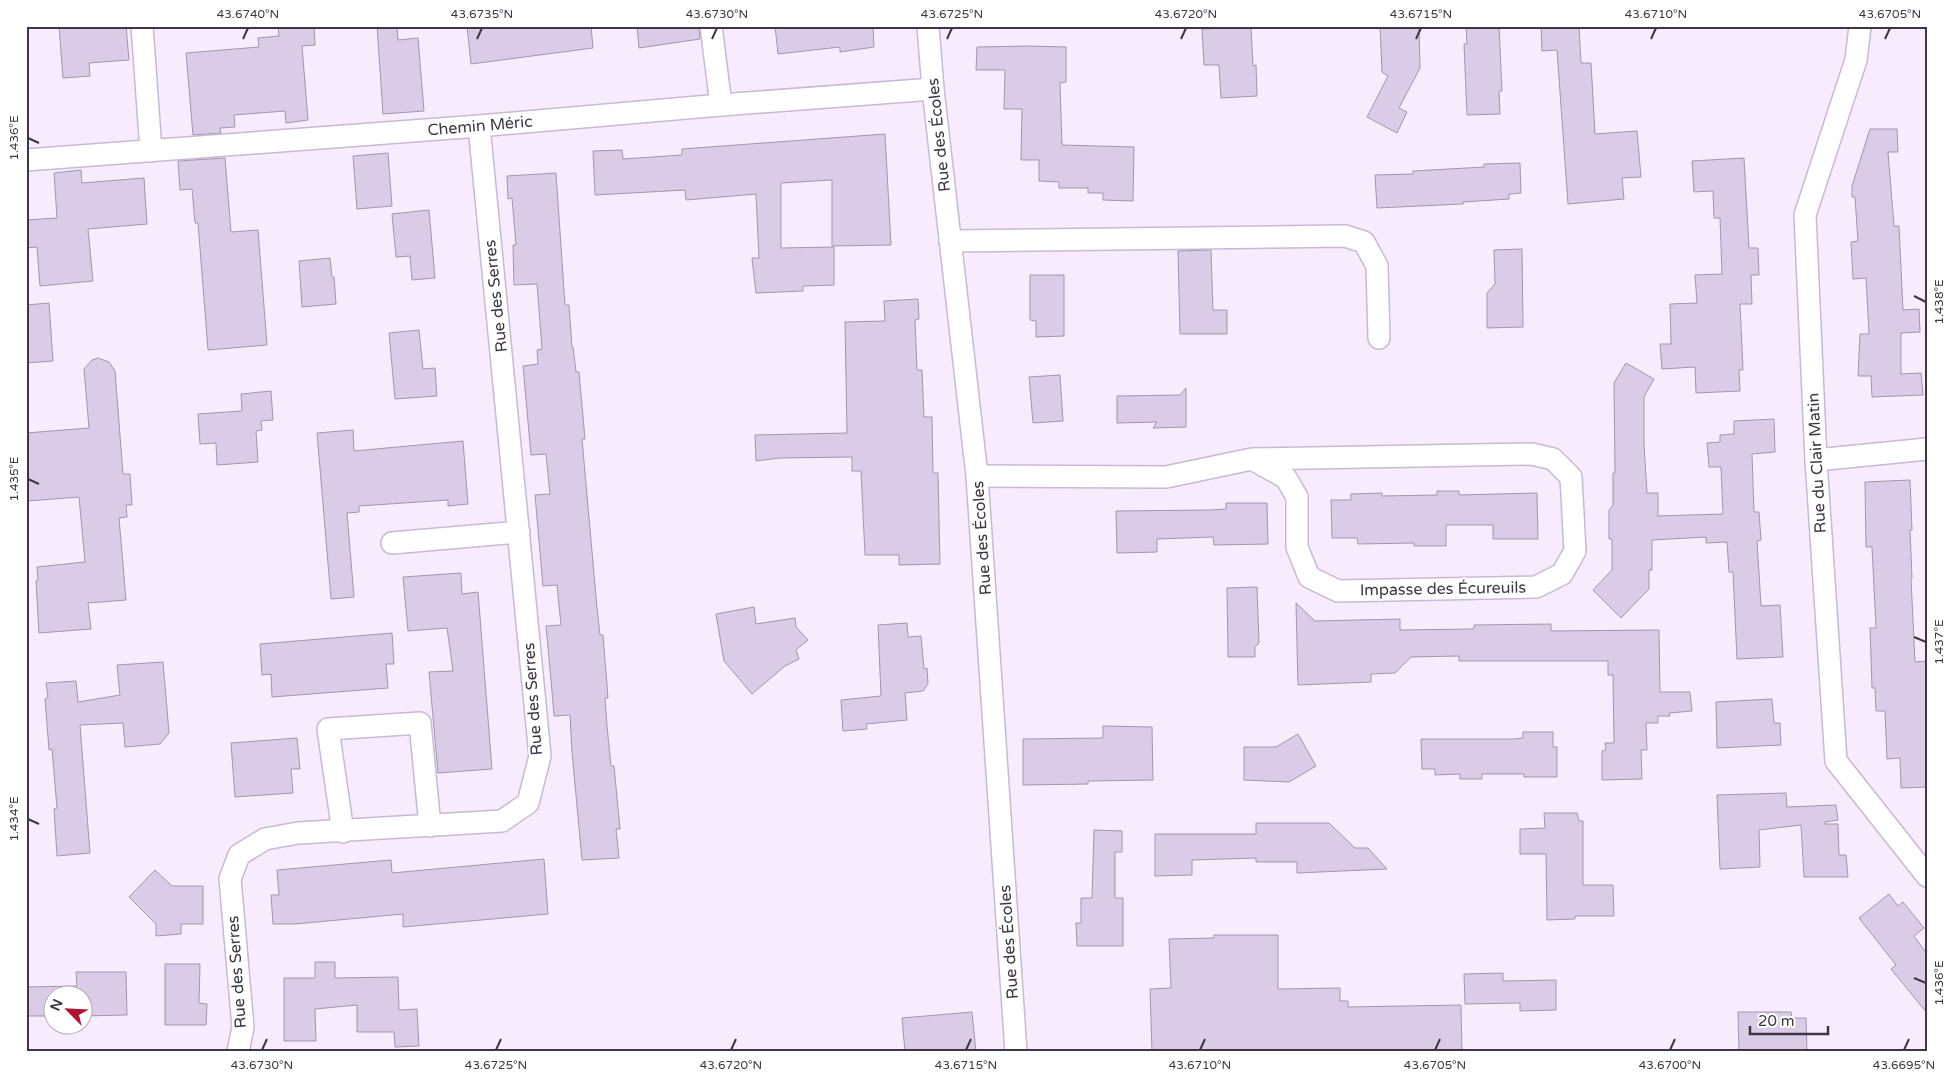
<svg xmlns="http://www.w3.org/2000/svg" width="1953" height="1078" font-family="'Varela Round',sans-serif">
	<rect width="100%" height="100%" fill="#f6ecfd"/>
	<g fill="#dacbe6" stroke="#a495af">
		<polygon points="59,26 126,26 129,60 89,63 90,76 63,78"/>
		<polygon points="278,26 314,26 315,45 302,46 308,120 286,123 285,111 234,115 235,127 220,128 221,133 193,135 186,53 259,47 258,38 279,36"/>
		<polygon points="377,26 397,26 398,40 418,38 424,111 383,114"/>
		<polygon points="467,26 591,26 593,48 471,64"/>
		<polygon points="637,26 699,26 700,39 639,48"/>
		<polygon points="775,26 873,26 874,47 840,52 840,47 778,54"/>
		<polygon points="1380,26 1419,26 1420,68 1399,108 1407,112 1397,133 1367,117 1388,76 1382,72"/>
		<polygon points="1466,26 1499,26 1502,91 1499,91 1500,114 1467,115 1464,44 1467,44"/>
		<polygon points="1541,26 1579,26 1581,63 1591,63 1595,134 1637,131 1641,177 1622,178 1624,199 1568,204 1557,50 1542,51"/>
		<polygon points="1251,27 1253,66 1256,65 1257,96 1221,98 1219,65 1204,65 1202,29"/>
		<polygon points="1029,46 1066,47 1066,82 1060,83 1062,145 1134,147 1133,201 1103,200 1103,193 1088,193 1088,188 1059,188 1059,182 1039,181 1039,160 1021,160 1022,109 1004,109 1005,70 976,70 977,47"/>
		<polygon points="1870,129 1897,129 1898,152 1888,152 1894,226 1899,226 1903,310 1919,309 1920,332 1901,333 1901,374 1921,373 1923,395 1872,397 1871,376 1858,376 1860,334 1869,334 1866,278 1853,279 1851,242 1858,241 1855,197 1852,197 1852,186"/>
		<polygon points="885,134 891,245 832,246 832,180 781,183 781,248 834,247 834,285 803,286 803,291 756,293 752,258 759,258 756,194 686,200 685,190 595,195 593,151 622,150 623,159 682,155 682,149"/>
		<polygon points="388,153 392,206 357,209 353,156"/>
		<polygon points="225,158 231,232 258,230 267,345 208,350 198,223 195,223 192,189 180,190 178,161"/>
		<polygon points="1744,158 1749,248 1758,248 1759,275 1751,275 1752,304 1740,304 1743,370 1739,370 1740,391 1696,393 1695,367 1662,369 1660,344 1671,344 1670,304 1697,303 1695,275 1722,274 1720,218 1714,218 1713,191 1694,192 1692,161"/>
		<polygon points="1520,163 1521,193 1509,194 1509,199 1463,202 1463,204 1377,208 1375,175 1413,174 1413,171 1484,167 1484,164"/>
		<polygon points="81,170 82,183 144,178 147,224 88,229 93,281 40,286 37,247 26,248 26,220 57,218 54,173"/>
		<polygon points="556,173 565,305 569,305 572,347 573,347 576,372 579,372 585,439 582,439 597,608 600,635 603,635 608,698 605,698 607,726 611,766 614,766 620,829 616,829 619,858 582,860 572,752 570,715 554,716 551,680 546,626 561,625 557,585 543,586 535,495 550,494 546,454 531,455 523,366 538,364 537,350 542,349 537,284 514,285 513,245 516,245 512,198 508,199 507,176"/>
		<polygon points="429,210 435,278 412,280 410,256 396,257 392,214"/>
		<polygon points="1522,249 1523,327 1487,328 1487,293 1495,284 1494,250"/>
		<polygon points="1211,250 1213,310 1227,310 1227,334 1180,334 1178,251"/>
		<polygon points="330,258 332,277 334,277 336,304 302,307 299,261"/>
		<polygon points="1030,275 1064,275 1064,336 1036,337 1036,321 1030,320"/>
		<polygon points="918,299 919,319 915,320 917,370 922,370 924,417 932,417 933,473 938,473 940,564 899,565 899,555 865,555 861,471 852,471 852,457 780,458 756,461 755,435 847,433 845,322 885,321 884,301"/>
		<polygon points="49,303 53,361 26,363 26,305"/>
		<polygon points="419,330 423,369 435,368 437,396 395,399 389,333"/>
		<polygon points="98,358 109,362 115,371 123,474 130,474 132,505 126,505 127,517 119,518 126,600 88,603 91,629 39,633 36,581 38,580 37,567 85,562 79,497 28,501 26,433 89,428 84,369 92,360"/>
		<polygon points="1626,363 1654,379 1644,397 1644,444 1647,493 1658,493 1658,516 1723,514 1721,467 1709,467 1707,443 1720,442 1720,435 1734,434 1734,421 1774,419 1775,452 1752,454 1754,512 1759,512 1761,540 1757,541 1761,606 1780,605 1783,657 1737,659 1733,572 1729,572 1727,542 1706,543 1706,537 1652,540 1652,570 1649,570 1649,589 1621,618 1593,590 1612,570 1612,539 1609,539 1609,510 1613,505 1613,473 1615,473 1614,383"/>
		<polygon points="1060,375 1063,421 1033,423 1029,377"/>
		<polygon points="1186,388 1186,427 1153,428 1157,422 1117,423 1117,396 1180,395"/>
		<polygon points="271,391 273,420 261,421 262,430 256,431 258,462 217,465 216,443 200,444 198,414 242,411 241,394"/>
		<polygon points="353,430 354,451 463,441 468,504 448,506 448,500 359,506 359,512 347,513 354,597 331,599 317,433"/>
		<polygon points="1910,480 1912,530 1910,530 1912,579 1911,579 1915,662 1927,661 1927,787 1901,788 1900,758 1887,759 1885,711 1876,711 1875,688 1872,688 1870,628 1876,628 1872,547 1866,547 1865,482"/>
		<polygon points="1437,491 1459,491 1459,495 1537,493 1538,539 1493,539 1493,525 1446,525 1446,546 1414,546 1414,543 1358,544 1357,538 1332,538 1331,500 1351,500 1351,494 1382,493 1382,496 1437,495"/>
		<polygon points="1226,503 1267,503 1268,544 1214,545 1213,537 1157,539 1157,552 1117,553 1116,511 1210,510 1226,509"/>
		<polygon points="461,573 462,594 478,592 492,769 438,773 429,672 453,671 447,628 408,631 403,577"/>
		<polygon points="1257,587 1259,643 1255,647 1255,657 1228,657 1227,588"/>
		<polygon points="1296,603 1315,621 1400,619 1400,630 1474,629 1474,625 1551,624 1551,631 1659,630 1660,692 1690,692 1692,711 1669,713 1670,716 1658,716 1658,723 1646,723 1647,750 1641,750 1642,779 1602,780 1602,751 1606,750 1605,743 1614,743 1613,675 1608,675 1608,661 1459,661 1459,656 1411,657 1395,673 1371,674 1371,682 1298,685"/>
		<polygon points="754,607 756,624 795,618 796,627 808,640 796,650 799,659 785,666 752,694 724,661 716,614"/>
		<polygon points="907,623 908,637 921,636 924,669 927,668 928,684 923,691 905,693 907,720 866,724 867,729 843,731 841,700 881,696 878,625"/>
		<polygon points="392,633 394,664 386,664 388,688 272,697 271,674 262,675 260,644"/>
		<polygon points="163,662 169,733 160,744 125,747 123,723 80,725 90,853 57,856 54,809 57,808 52,749 49,750 45,699 48,697 46,683 76,681 78,702 120,695 117,665"/>
		<polygon points="1772,699 1774,723 1780,723 1781,745 1717,748 1716,702"/>
		<polygon points="1103,726 1152,727 1153,780 1088,781 1088,784 1023,785 1023,739 1103,738"/>
		<polygon points="1523,732 1553,732 1553,747 1557,747 1557,777 1524,777 1524,774 1482,774 1482,779 1460,779 1460,774 1435,775 1435,769 1422,769 1421,739 1514,739 1523,738"/>
		<polygon points="1298,734 1316,766 1289,782 1244,780 1244,747 1276,747"/>
		<polygon points="297,738 300,769 291,769 293,793 235,797 231,743"/>
		<polygon points="1786,793 1787,807 1836,805 1838,820 1825,822 1825,824 1838,824 1839,855 1846,855 1848,877 1804,877 1801,825 1759,830 1760,867 1720,869 1717,795"/>
		<polygon points="1544,813 1577,813 1579,821 1583,821 1583,885 1613,885 1614,916 1575,916 1575,919 1547,920 1546,854 1520,854 1520,829 1545,828"/>
		<polygon points="1256,823 1329,823 1355,848 1368,848 1387,869 1297,873 1297,862 1256,862 1256,858 1192,860 1192,875 1155,876 1155,834 1256,834"/>
		<polygon points="1094,830 1122,831 1122,852 1115,852 1115,898 1123,898 1123,946 1077,946 1076,923 1081,923 1081,898 1092,898"/>
		<polygon points="544,859 548,914 403,927 403,914 295,924 273,924 271,895 279,895 277,870 391,860 392,873"/>
		<polygon points="155,870 172,886 203,886 203,924 181,924 181,934 156,936 156,924 129,897"/>
		<polygon points="1889,894 1898,906 1903,902 1924,928 1914,936 1927,954 1927,1013 1891,969 1896,965 1859,918"/>
		<polygon points="1214,935 1278,935 1278,989 1340,988 1340,1001 1348,1001 1348,1007 1461,1005 1462,1052 1152,1052 1150,989 1171,988 1169,939 1214,938"/>
		<polygon points="315,962 335,962 335,978 398,977 399,1010 417,1009 419,1046 395,1047 394,1032 357,1032 357,1005 315,1009 316,1041 284,1041 284,978 315,978"/>
		<polygon points="165,964 200,964 199,1003 207,1004 206,1025 165,1025"/>
		<polygon points="76,972 126,972 127,1015 82,1016 82,996 52,996 52,1016 26,1016 26,987 77,986"/>
		<polygon points="1503,973 1503,981 1556,980 1556,1010 1520,1011 1520,1003 1465,1004 1464,974"/>
		<polygon points="972,1012 976,1052 905,1052 902,1018"/>
		<polygon points="1738,1012 1791,1012 1792,1018 1806,1018 1807,1052 1739,1052"/>
	</g>
	<g fill="none" stroke-linecap="round" stroke-linejoin="round">
		<defs>
			<g id="minor">
				<polyline points="142,26 151,151"/>
				<polyline points="711,26 721,105"/>
				<polyline points="928,26 933,89 977,476 1016,1052"/>
				<polyline points="1860,26 1856,60 1805,215 1816,460 1836,761 1927,876"/>
				<polyline points="26,160 479,126 721,105 933,89"/>
				<polyline points="950,241 1345,236 1364,242 1377,266 1379,338"/>
				<polyline points="1816,460 1927,449"/>
				<polyline points="977,476 1166,477 1252,459 1532,454 1553,459 1571,477 1575,551 1562,574 1536,587 1338,591 1309,577 1297,547 1297,497 1286,478 1252,459"/>
				<polyline points="392,543 519,532"/>
				<polyline points="343,832 328,729 420,723 430,826"/>
				<polyline points="238,1052 243,1027 230,879 239,855 265,839 298,833 502,821 528,803 540,756 479,126"/>
			</g>
		</defs>
		<use href="#minor" stroke="#c8b9d4" stroke-width="24"/>
		<use href="#minor" stroke="#fff" stroke-width="21"/>
	</g>
	<path fill="none" stroke="#3e3743" stroke-width="2" d="M 243,39 L 248,28M 477,39 L 482,28M 712,39 L 717,28M 947,39 L 952,28M 1181,39 L 1186,28M 1416,39 L 1421,28M 1651,39 L 1656,28M 1885,39 L 1890,28M 28,138 L 39,143M 1914,296 L 1926,302M 28,479 L 39,484M 1914,637 L 1926,642M 28,819 L 39,824M 1914,978 L 1926,983M 262,1050 L 267,1039M 496,1050 L 501,1039M 731,1050 L 736,1039M 966,1050 L 971,1039M 1200,1050 L 1205,1039M 1435,1050 L 1440,1039M 1670,1050 L 1675,1039M 1904,1050 L 1909,1039"/>
	<g text-anchor="middle" dominant-baseline="central" stroke-width="4.5" stroke-linejoin="round" paint-order="stroke">
		<g font-size="16" fill="#3e3743" stroke="#fff">
			<text transform="translate(480 126) rotate(-5)">Chemin Méric</text>
			<text transform="translate(939 135) rotate(-96)">Rue des Écoles</text>
			<text transform="translate(496 296) rotate(-96)">Rue des Serres</text>
			<text transform="translate(1817 463) rotate(-93)">Rue du Clair Matin</text>
			<text transform="translate(982 538) rotate(-94)">Rue des Écoles</text>
			<text transform="translate(1443 589) rotate(-1)">Impasse des Écureuils</text>
			<text transform="translate(533 699) rotate(-94)">Rue des Serres</text>
			<text transform="translate(1009 942) rotate(-94)">Rue des Écoles</text>
			<text transform="translate(237 972) rotate(-94)">Rue des Serres</text>
		</g>
	</g>
	<rect width="1953" height="1078" fill="none" stroke="#ffffff" stroke-width="55"/>
	<g transform="translate(68 1010) rotate(294)"><circle r="24" fill="#ffffff" stroke="#b2afb4"/>
	<path d="M0-4L9 19L0 12L-9 19Z" fill="#ac1630"/>
	<text y="-8" font-size="14" font-weight="bold" text-anchor="middle" fill="#3e3743">N</text>
	</g>
	<path d="M1750 1026v8h78v-8" fill="none" stroke="#3e3743" stroke-width="2.5"/>
	<text x="1758" y="1026" font-size="15" fill="#3e3743" stroke="#ffffff" stroke-width="4" paint-order="stroke">20 m</text>
	<rect x="28" y="28" width="1898" height="1022" fill="none" stroke="#3e3743" stroke-width="2"/>
	<g font-size="12" text-anchor="middle" fill="#3e3743">
		<text x="248" y="18">43.6740°N</text>
		<text x="482" y="18">43.6735°N</text>
		<text x="717" y="18">43.6730°N</text>
		<text x="952" y="18">43.6725°N</text>
		<text x="1186" y="18">43.6720°N</text>
		<text x="1421" y="18">43.6715°N</text>
		<text x="1656" y="18">43.6710°N</text>
		<text x="1890" y="18">43.6705°N</text>
		<text transform="translate(14 138) rotate(-90)" y="4">1.436°E</text>
		<text transform="translate(1939 302) rotate(-90)" y="4">1.438°E</text>
		<text transform="translate(14 479) rotate(-90)" y="4">1.435°E</text>
		<text transform="translate(1939 642) rotate(-90)" y="4">1.437°E</text>
		<text transform="translate(14 819) rotate(-90)" y="4">1.434°E</text>
		<text transform="translate(1939 983) rotate(-90)" y="4">1.436°E</text>
		<text x="262" y="1069">43.6730°N</text>
		<text x="496" y="1069">43.6725°N</text>
		<text x="731" y="1069">43.6720°N</text>
		<text x="966" y="1069">43.6715°N</text>
		<text x="1200" y="1069">43.6710°N</text>
		<text x="1435" y="1069">43.6705°N</text>
		<text x="1670" y="1069">43.6700°N</text>
		<text x="1904" y="1069">43.6695°N</text>
	</g>
</svg>
